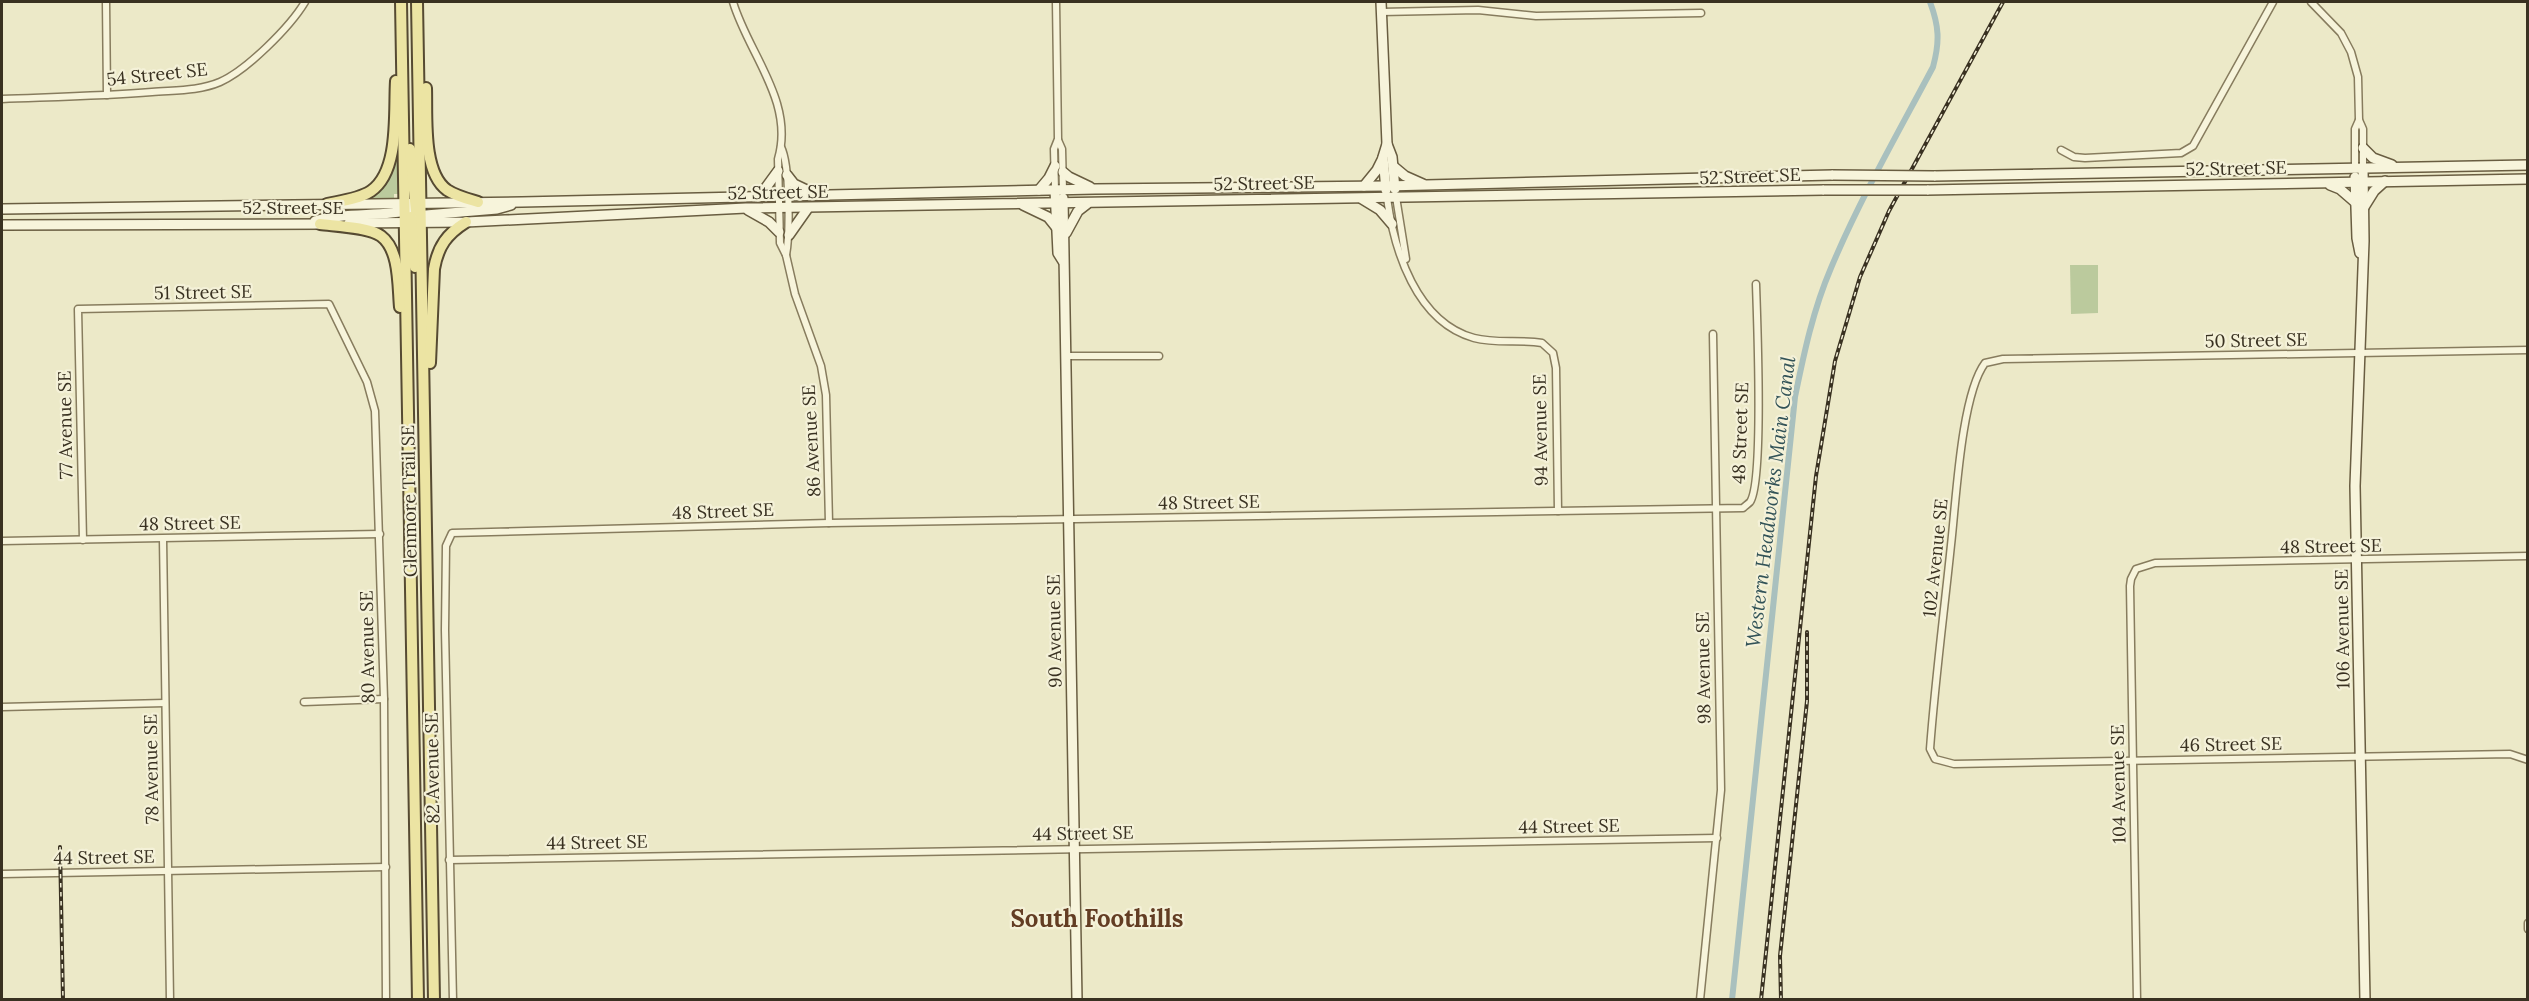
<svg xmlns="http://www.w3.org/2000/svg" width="2529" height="1001" font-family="Lora,serif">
	<rect width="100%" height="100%" fill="#ece9c8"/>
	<g fill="#bbca9d">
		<polygon points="397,150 398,194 394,194 394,199 368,199"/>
		<polygon points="2070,265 2098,265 2098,313 2071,314"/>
	</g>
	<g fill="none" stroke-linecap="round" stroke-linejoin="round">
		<path stroke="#a9c0be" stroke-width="6" d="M 1732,1000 L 1795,397 C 1804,353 1813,310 1831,268 C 1860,199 1898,133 1933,67 C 1940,41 1939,26 1930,2"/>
		<defs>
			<g id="street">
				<polyline points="106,2 107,95"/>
				<path d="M 733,2 C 748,53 795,102 778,159 L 780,243 L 786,255 L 795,294 L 821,366 L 826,395 L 829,523"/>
				<polyline points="2311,2 2341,33 2351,52 2358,77 2359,120 2363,129 2363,168"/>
				<polyline points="1381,12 1478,10 1536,16 1701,13"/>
				<path d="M 2,99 C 52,97 102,96 152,92 C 175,90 199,91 220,82 C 247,70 290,27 305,2"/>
				<polyline points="1058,140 1062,149 1063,190"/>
				<path d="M 781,147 C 790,165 790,233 786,255"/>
				<polyline points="2061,150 2074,157 2085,158 2181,153 2193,146 2273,2"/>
				<polyline points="2355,168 2355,129 2359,120"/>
				<polyline points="1055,190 1054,149 1058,139 1056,2"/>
				<polyline points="1396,197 1406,259"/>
				<path d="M 1387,198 C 1394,250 1416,322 1474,338 C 1496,344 1520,339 1542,343 L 1553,353 L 1556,368 L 1558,511"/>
				<path d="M 2528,350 L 2003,359 L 1985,363 C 1961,395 1956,502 1951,545 C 1944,613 1935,681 1930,749 L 1935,759 L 1954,764 L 2510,754 L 2528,760"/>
				<polyline points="1065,356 1159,356"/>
				<polyline points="163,539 170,1000"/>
				<polyline points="83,540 78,309 329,304 367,382 375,411 384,699 386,1000"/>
				<polyline points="2,541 380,534"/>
				<polyline points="304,702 384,699"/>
				<polyline points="2,707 165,703"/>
				<polyline points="449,860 1717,838"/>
				<polyline points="2,874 386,867"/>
				<polyline points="2528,923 2528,929"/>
				<path d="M 453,1000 L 445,630 L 446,546 L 452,533 L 829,523 L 1743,508 C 1744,507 1749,503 1750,502 C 1764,482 1757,318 1756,284"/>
				<polyline points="1700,1000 1721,790 1713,334"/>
				<polyline points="2137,1000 2130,586 2131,579 2136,569 2155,563 2528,556"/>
			</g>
			<g id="secondary">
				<polyline points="1381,2 1387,144 1383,157 1386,190"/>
				<polyline points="1387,144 1392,157 1395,189"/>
				<polyline points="2363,148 2373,158 2392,165"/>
				<polyline points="1393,166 1405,176 1423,184"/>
				<polyline points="2363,168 2364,241 2355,486 2365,1000"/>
				<polyline points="1063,172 1069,177 1090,187"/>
				<polyline points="787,175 794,184 815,194"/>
				<polyline points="1934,176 2528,165"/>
				<polyline points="2355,177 2357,238 2360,253"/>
				<polyline points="2330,185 2340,189 2355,202"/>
				<polyline points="1364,186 1377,170 1383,158"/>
				<polyline points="1039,190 1049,178 1055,166"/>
				<polyline points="1055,190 1058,253 1063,261"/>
				<polyline points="1927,190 2528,179"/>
				<polyline points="759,197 778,171"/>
				<polyline points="1063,198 1077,1000"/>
				<polyline points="1362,199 1380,210 1392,224"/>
				<polyline points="1023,205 1048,217 1056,227"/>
				<polyline points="2364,207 2374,191 2385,181"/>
				<polyline points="2,209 522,202 1095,189 1386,186 1833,175"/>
				<polyline points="748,210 769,222 779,232"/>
				<polyline points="414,216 497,209 511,205"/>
				<path d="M 315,221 C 346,212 379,217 411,210"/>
				<polyline points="349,223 466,222 746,208 1824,190"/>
				<polyline points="2,225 326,224"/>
				<polyline points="1066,233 1078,211 1087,204"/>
				<polyline points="789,235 808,208"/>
			</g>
			<g id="primary">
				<polyline points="401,2 418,1000"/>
				<polyline points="417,2 434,1000"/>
				<path d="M 426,88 C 427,116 422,172 447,190 C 456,196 468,199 478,202"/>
				<polyline points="410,149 416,211"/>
				<path d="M 327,204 C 341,201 359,199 371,191 C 400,171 394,112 396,81"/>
				<polyline points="411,217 415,267"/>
				<path d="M 320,224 C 336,226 369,227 381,236 C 400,250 398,286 400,307"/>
				<path d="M 430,363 L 434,269 C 438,246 447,234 466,222"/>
			</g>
		</defs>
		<use href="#street" stroke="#877c5e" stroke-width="9"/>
		<use href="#secondary" stroke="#695d41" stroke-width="12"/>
		<use href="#primary" stroke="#564a32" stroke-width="14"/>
		<use href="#street" stroke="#f7f4db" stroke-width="6"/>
		<use href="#secondary" stroke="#f7f4db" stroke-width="9"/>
		<use href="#primary" stroke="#ece4a3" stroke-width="10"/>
		<defs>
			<g id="rail">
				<polyline points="60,847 63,1000"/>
				<polyline points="1761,1000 1816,476 1835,361 1860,277 1889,211 2003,2"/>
				<polyline points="1781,1000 1780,956 1807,701 1807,632"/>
			</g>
		</defs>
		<use href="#rail" stroke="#393121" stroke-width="4"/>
		<use href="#rail" stroke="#f4f1d8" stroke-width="1.5" stroke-dasharray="4.5" stroke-linecap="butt"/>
		<defs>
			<g id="secondary-bridge">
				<polyline points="1833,175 1934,176"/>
				<polyline points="1824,190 1927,190"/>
			</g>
		</defs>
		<use href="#secondary-bridge" stroke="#695d41" stroke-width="12" stroke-linecap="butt"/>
		<use href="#secondary-bridge" stroke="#f7f4db" stroke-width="9"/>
	</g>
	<g text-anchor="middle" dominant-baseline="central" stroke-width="4.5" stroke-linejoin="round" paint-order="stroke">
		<g font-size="18" fill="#393121" stroke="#f4f1d8">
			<text transform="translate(157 74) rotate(-6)">54 Street SE</text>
			<text transform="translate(2236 168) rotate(-1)">52 Street SE</text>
			<text transform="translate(1750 176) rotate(-2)">52 Street SE</text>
			<text transform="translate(1264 183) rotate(-1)">52 Street SE</text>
			<text transform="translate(778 192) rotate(-1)">52 Street SE</text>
			<text x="293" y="207">52 Street SE</text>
			<text transform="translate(203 292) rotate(-1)">51 Street SE</text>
			<text transform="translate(2256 340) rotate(-1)">50 Street SE</text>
			<text transform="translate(65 425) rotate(-91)">77 Avenue SE</text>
			<text transform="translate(1540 430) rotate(-91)">94 Avenue SE</text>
			<text transform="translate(1740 433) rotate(-88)">48 Street SE</text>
			<text transform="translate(811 441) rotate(-93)">86 Avenue SE</text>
			<text transform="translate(409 501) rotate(-91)">Glenmore Trail SE</text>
			<text transform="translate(1209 502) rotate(-1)">48 Street SE</text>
			<text transform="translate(723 511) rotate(-2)">48 Street SE</text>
			<text transform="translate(190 523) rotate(-1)">48 Street SE</text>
			<text transform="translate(2331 546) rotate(-1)">48 Street SE</text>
			<text transform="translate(1935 558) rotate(-84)">102 Avenue SE</text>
			<text transform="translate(2342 629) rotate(-91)">106 Avenue SE</text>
			<text transform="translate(1054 631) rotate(-91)">90 Avenue SE</text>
			<text transform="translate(367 647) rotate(-91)">80 Avenue SE</text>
			<text transform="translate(1703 668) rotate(-91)">98 Avenue SE</text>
			<text transform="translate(2231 744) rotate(-1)">46 Street SE</text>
			<text transform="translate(432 768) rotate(-91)">82 Avenue SE</text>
			<text transform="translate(151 769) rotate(-91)">78 Avenue SE</text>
			<text transform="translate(2118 784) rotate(-91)">104 Avenue SE</text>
			<text transform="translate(1569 826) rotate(-1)">44 Street SE</text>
			<text transform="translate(1083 833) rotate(-1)">44 Street SE</text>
			<text transform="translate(597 842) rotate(-1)">44 Street SE</text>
			<text transform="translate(104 857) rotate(-1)">44 Street SE</text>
		</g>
		<g font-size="20" font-style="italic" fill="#315257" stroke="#f4f1d8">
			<text transform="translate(1770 502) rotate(-83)">Western Headworks Main Canal</text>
		</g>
		<g font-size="24" font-weight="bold" fill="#633d23" stroke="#f4f1d8">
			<text x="1097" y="918">South Foothills</text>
		</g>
	</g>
	<rect width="2529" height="1001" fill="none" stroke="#393121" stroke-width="6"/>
</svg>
